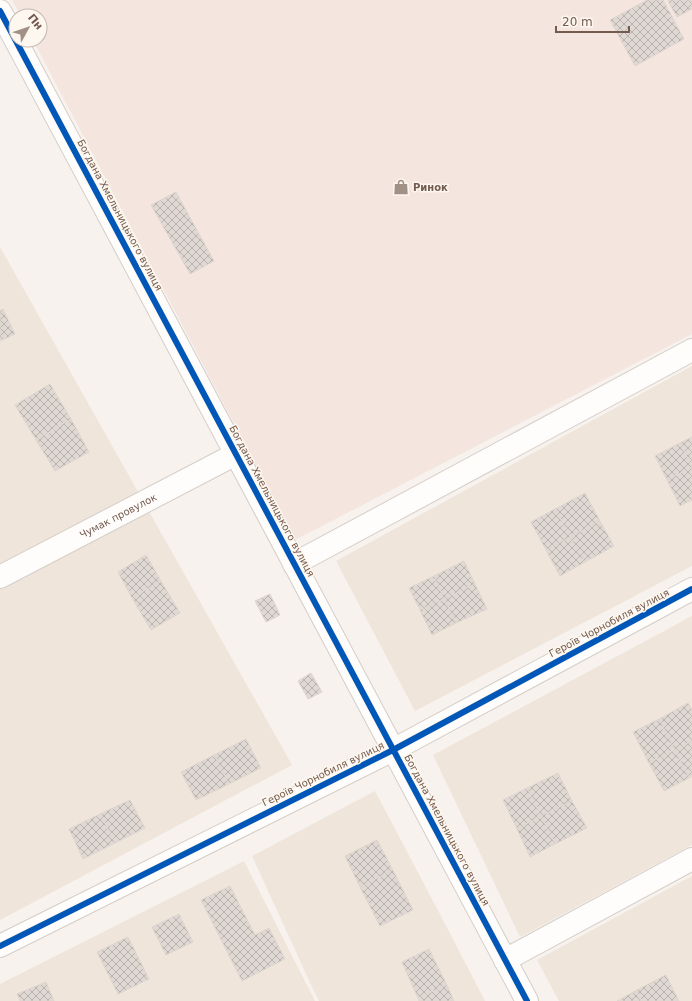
<svg xmlns="http://www.w3.org/2000/svg" width="692" height="1001" font-family="'DejaVu Sans',sans-serif">
	<defs>
		<pattern id="building-cross-hatch" width="8" height="8" patternUnits="userSpaceOnUse"><rect width="8" height="8" fill="#e0d8d3"/><path d="M0 0l8 8M0 8l8-8" fill="none" stroke="#bab2ae"/></pattern>
	</defs>
	<rect width="100%" height="100%" fill="#f7f2ed"/>
	<g fill="#efe5db">
		<polygon points="0,247 292,765 0,920"/>
		<polygon points="692,366 692,566 415,711 336,561"/>
		<polygon points="692,616 692,845 520,937 433,755"/>
		<polygon points="375,791 443,920 485,1001 319,1001 312,987 252,856"/>
		<polygon points="244,861 315,1001 0,1001 0,984"/>
		<polygon points="692,876 692,1001 559,1001 537,960"/>
	</g>
	<polygon fill="#f4e5df" points="12,0 692,0 692,334 295,540 33,40 40,40 40,16 21,16"/>
	<g fill="url(#building-cross-hatch)" stroke="#dfd6d0">
		<polygon points="647,0 663,0 684,39 635,66 610,20"/>
		<polygon points="671,0 692,0 692,9 677,17 668,1"/>
		<polygon points="176,192 214,261 190,274 151,205"/>
		<polygon points="3,309 15,334 0,341 0,311"/>
		<polygon points="50,384 71,419 36,440 15,405"/>
		<polygon points="71,419 89,452 55,471 36,440"/>
		<polygon points="692,437 692,466 680,443"/>
		<polygon points="680,443 692,467 667,480 655,456"/>
		<polygon points="692,467 692,500 680,506 667,480"/>
		<polygon points="585,493 600,521 570,537 555,509"/>
		<polygon points="555,509 570,537 546,550 531,522"/>
		<polygon points="600,521 614,546 585,562 570,537"/>
		<polygon points="570,537 585,562 560,576 546,550"/>
		<polygon points="146,555 161,581 132,598 118,572"/>
		<polygon points="464,561 475,584 444,599 434,576"/>
		<polygon points="434,576 444,599 420,610 409,588"/>
		<polygon points="161,581 180,613 151,630 132,598"/>
		<polygon points="475,584 487,609 456,623 444,599"/>
		<polygon points="270,594 280,615 266,622 255,601"/>
		<polygon points="444,599 456,623 432,635 420,610"/>
		<polygon points="311,673 322,692 308,699 298,681"/>
		<polygon points="688,703 692,710 692,741 675,750 659,719"/>
		<polygon points="659,719 675,750 649,763 633,732"/>
		<polygon points="246,739 261,768 229,784 214,755"/>
		<polygon points="692,741 692,776 689,778 675,750"/>
		<polygon points="675,750 689,778 664,791 649,763"/>
		<polygon points="214,755 229,784 196,800 181,772"/>
		<polygon points="558,773 572,801 541,816 527,788"/>
		<polygon points="527,788 541,816 517,829 503,800"/>
		<polygon points="130,800 145,828 115,843 100,814"/>
		<polygon points="572,801 587,828 555,844 541,816"/>
		<polygon points="100,814 115,843 83,859 69,829"/>
		<polygon points="541,816 555,844 530,857 517,829"/>
		<polygon points="377,840 393,870 360,887 345,856"/>
		<polygon points="393,870 413,910 380,926 360,887"/>
		<polygon points="230,886 255,935 269,928 285,959 242,981 201,900"/>
		<polygon points="179,914 193,942 166,955 152,927"/>
		<polygon points="128,937 149,979 118,994 97,952"/>
		<polygon points="429,949 447,985 418,998 402,962"/>
		<polygon points="666,975 679,1001 641,1001 635,991"/>
		<polygon points="46,982 54,1001 20,1001 17,994"/>
		<polygon points="447,985 454,1001 419,1001 418,998"/>
		<polygon points="635,991 641,1001 617,1001"/>
	</g>
	<g fill="none" stroke-linecap="round" stroke-linejoin="round">
		<defs>
			<g id="minor">
				<polyline points="294,564 692,350"/>
				<path id="s1" d="M 0,577 L 236,454"/>
				<polyline points="0,946 393,750 692,589"/>
				<polyline points="505,960 692,859"/>
			</g>
			<polyline id="tertiary" points="0,11 527,1001"/>
		</defs>
		<use href="#minor" stroke="#d4cec8" stroke-width="24"/>
		<use href="#tertiary" stroke="#d4cec8" stroke-width="24"/>
		<use href="#minor" stroke="#fefdfc" stroke-width="22"/>
		<use href="#tertiary" stroke="#fefdfc" stroke-width="22"/>
		<defs>
			<g id="cycleway">
				<polyline points="0,11 527,1001"/>
				<polyline points="0,946 393,750 692,589"/>
			</g>
		</defs>
		<use href="#cycleway" stroke="#fdf7ef" stroke-width="8"/>
		<use href="#cycleway" stroke="#0057b8" stroke-width="6"/>
	</g>
	<defs>
		<symbol id="shop-bare" viewBox="-9 -9 18 18"><path d="M-5-2.5h2.3a2.7 3.5 0 0 1 5.4 0H5L5.5 6h-11ZM-1.5-2.5h3a1.5 2.3 0 0 0-3 0Z" fill="#a19086" stroke="#fdf7ef" stroke-width="2.5" paint-order="stroke"/></symbol>
	</defs>
	<g fill-rule="evenodd">
		<use href="#shop-bare" x="390" y="176" width="22" height="22"/>
	</g>
	<g text-anchor="middle" dominant-baseline="central" stroke-width="3" stroke-linejoin="round" paint-order="stroke">
		<g font-size="10" font-weight="bold" fill="#735b4f" stroke="#fdf7ef" text-anchor="start">
			<text x="413" y="187">Ринок</text>
		</g>
		<g font-size="10" fill="#735b4f" stroke="#fdf7ef">
			<text transform="translate(120 215) rotate(62)">Богдана Хмельницького вулиця</text>
			<text transform="translate(272 501) rotate(62)">Богдана Хмельницького вулиця</text>
			<text stroke="none"><textPath href="#s1" startOffset="133">Чумак провулок</textPath></text>
			<text transform="translate(609 623) rotate(-28)">Героїв Чорнобиля вулиця</text>
			<text transform="translate(323 774) rotate(-26)">Героїв Чорнобиля вулиця</text>
			<text transform="translate(447 830) rotate(62)">Богдана Хмельницького вулиця</text>
		</g>
	</g>
	<g transform="translate(28 28) rotate(50)"><circle r="19" fill="#fdf7ef" stroke="#c6b9af"/>
	<path d="M0-3L7 15L0 10L-7 15Z" fill="#a19086"/>
	<text y="-6" font-size="11" font-weight="bold" text-anchor="middle" fill="#735b4f">Пн</text>
	</g>
	<path d="M556 26v6h73v-6" fill="none" stroke="#735b4f" stroke-width="2"/>
	<text x="562" y="26" font-size="12" fill="#735b4f" stroke="#fdf7ef" stroke-width="3" paint-order="stroke">20 m</text>
</svg>
